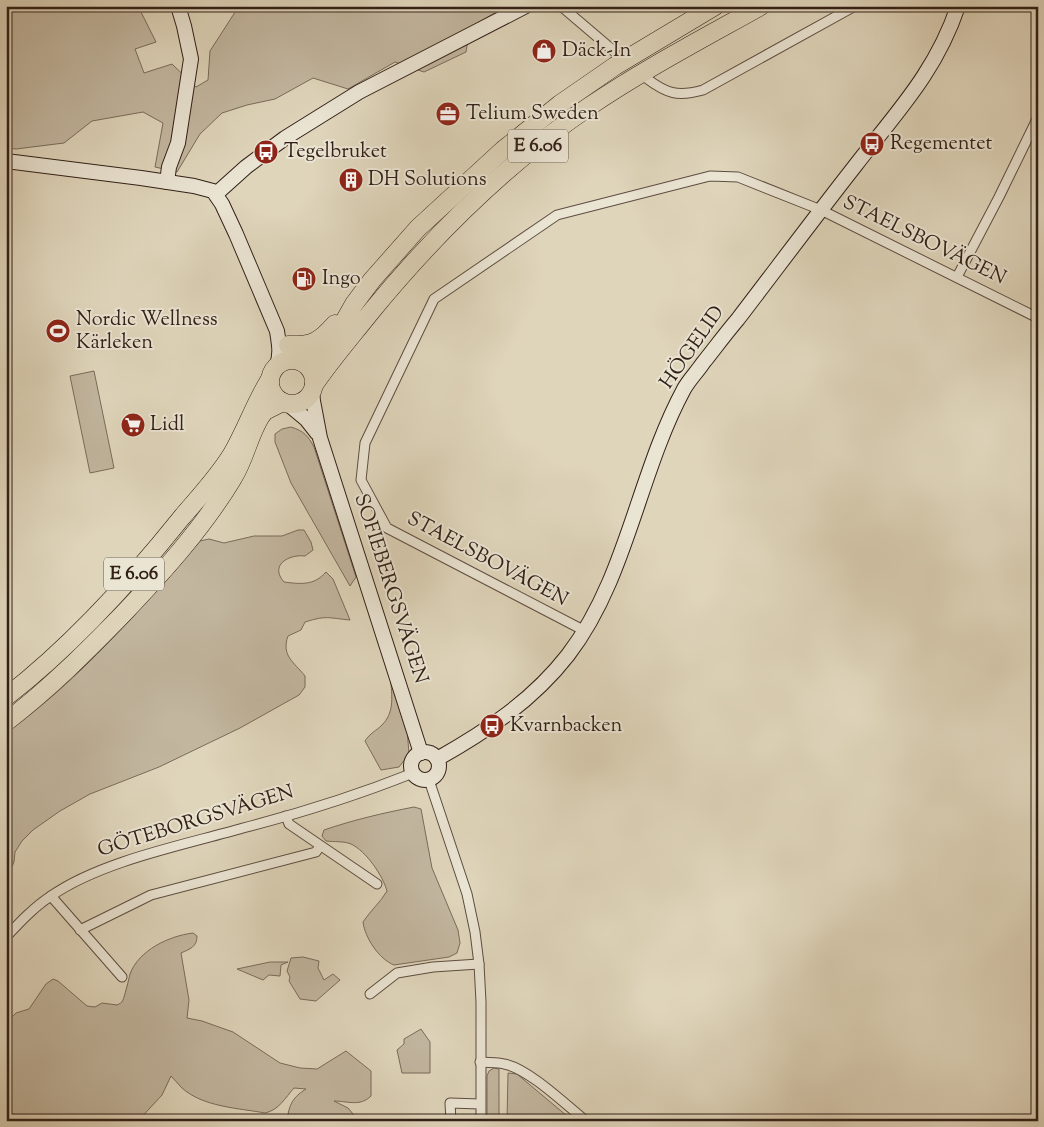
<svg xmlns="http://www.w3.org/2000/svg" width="1044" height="1127" font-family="'Sorts Mill Goudy',serif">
	<rect width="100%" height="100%" fill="#dfd5bb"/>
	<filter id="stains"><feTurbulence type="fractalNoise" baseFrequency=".004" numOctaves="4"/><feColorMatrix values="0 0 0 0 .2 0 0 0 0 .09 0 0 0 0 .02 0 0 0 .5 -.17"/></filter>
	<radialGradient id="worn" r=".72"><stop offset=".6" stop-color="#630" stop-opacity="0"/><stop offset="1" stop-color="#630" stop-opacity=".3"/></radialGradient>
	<g fill="#c2b69f" stroke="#7a6b5b">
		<polygon points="6,6 138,6 156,42 135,49 144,73 172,64 196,87 208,80 210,51 239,6 507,6 470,27 466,52 424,72 395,62 348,89 313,78 275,99 247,105 222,113 200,134 177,172 155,167 163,123 143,112 92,121 64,143 16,149 6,148"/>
		<polygon points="94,371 114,468 90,473 70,376"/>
		<path d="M 291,427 C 304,431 308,436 314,447 L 356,577 L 350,586 L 291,483 L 275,442 L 275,434 L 282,429 Z"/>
		<path d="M 298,530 L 304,530 L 311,542 L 313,550 L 305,556 C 289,554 269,565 284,582 C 300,584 314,586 326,572 L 333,579 L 350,620 C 328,618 327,615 305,622 L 301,630 L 288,636 C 281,656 294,662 305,676 L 305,687 L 299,695 L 240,728 L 159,767 L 90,794 L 60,811 L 33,830 L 22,841 L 15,852 L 14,862 L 6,881 L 6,733 C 81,679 140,609 200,541 L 209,539 L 224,543 L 254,536 L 282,536 Z"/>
		<path d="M 391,683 L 407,728 L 409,754 L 399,767 L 381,770 L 365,741 C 370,733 376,731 382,725 C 394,713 392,698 391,683 Z"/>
		<path d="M 414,807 L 421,809 L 432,868 L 458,930 L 460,943 L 457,953 L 449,957 L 394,965 C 379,959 365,938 363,922 C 370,911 380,903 387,891 C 383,876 366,851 351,844 C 344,841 334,842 326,841 L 322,836 L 324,830 C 353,820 383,813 414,807 Z"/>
		<path d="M 193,933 L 197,936 C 197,947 190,949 181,953 L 189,1000 L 187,1018 L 202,1021 L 233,1032 L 280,1063 L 300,1068 L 317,1069 L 346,1051 L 371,1071 L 371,1096 C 360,1107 347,1101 334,1101 L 348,1108 L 359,1121 L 287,1121 C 289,1104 293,1097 306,1089 L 294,1088 C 285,1098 279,1110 265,1113 C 238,1108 203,1107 182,1088 C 178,1084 175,1080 171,1076 L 162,1095 L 138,1121 L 26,1121 L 6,1111 L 6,1083 L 11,1062 L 6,1057 L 6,1023 L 16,1013 L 29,1009 L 46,984 L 53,979 L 58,981 L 87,1006 L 95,1007 L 102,1003 L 117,1005 C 119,1004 122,1003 123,1000 C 124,998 129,979 130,974 C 139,950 169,936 193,933 Z"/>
		<polygon points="303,957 319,961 318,968 324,980 333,974 340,980 316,1001 300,999 289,981 290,977 287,971 291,958"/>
		<polygon points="270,962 288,962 281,965 280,976 269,975 263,980 237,969"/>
		<polygon points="421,1029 430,1042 430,1073 402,1073 397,1050 404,1044 404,1039"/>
		<polygon points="494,1068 499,1069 499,1121 487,1121 487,1076 489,1071"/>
		<polygon points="508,1073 517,1074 573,1121 507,1121"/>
	</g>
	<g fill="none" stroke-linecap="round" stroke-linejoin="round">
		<defs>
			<g id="street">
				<polyline points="561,6 615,52"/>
				<path d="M 646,78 C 667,94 678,97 703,90 L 855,6"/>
				<polyline points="957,277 999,197 1038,117"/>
				<polyline points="585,631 387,528 361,480 365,443 434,299 557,215 710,176 738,177 821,210 1038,318"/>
				<polyline points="429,780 467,894 475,932 479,964 481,1002 481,1121"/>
				<polyline points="286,816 289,824 377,884"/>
				<polyline points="51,896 122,977"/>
				<polyline points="80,930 151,895 316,852 320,846"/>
				<path d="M 6,937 C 20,922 34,907 51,896 C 101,861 184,845 243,828 C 301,813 358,795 413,773"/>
				<polyline points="370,994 397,973 433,967 479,964"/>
				<path d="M 480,1062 C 488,1063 496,1062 504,1064 C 528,1068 566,1105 586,1121"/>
				<polyline points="451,1121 450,1103 480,1104"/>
			</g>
			<g id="secondary">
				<path d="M 6,161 L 141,178 L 194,186 L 213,191 L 222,204 L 236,234 L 277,331 C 279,344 281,353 277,365"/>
				<polyline points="167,182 169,167 178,143 191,59 184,26 178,6"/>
				<polyline points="216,194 246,167 285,138 359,92 526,6"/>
				<polyline points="312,391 313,401 320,438 421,753"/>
				<polyline points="288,404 306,419 317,433"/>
				<circle cx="425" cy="766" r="14"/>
				<path d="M 437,759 C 487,731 533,700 568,655 C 627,578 638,474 684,389 C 689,380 697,372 703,363 C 715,348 726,333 738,319 C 777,268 815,217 855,166 C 896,113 936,72 958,6"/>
			</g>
			<g id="highway">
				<path d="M 288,345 C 312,346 319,342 335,324"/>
				<circle cx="292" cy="382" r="22"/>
				<polyline points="304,363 321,354 331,345 354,304 372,280 418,228 503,150 560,104 615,66 715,6"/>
				<path d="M 314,385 C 331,360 351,337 370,313 C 433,236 505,165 587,108 C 643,70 702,39 761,6"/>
				<path d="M 6,697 C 72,646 130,582 182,517 C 199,497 218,477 232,454 C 246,430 255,403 270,379"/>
				<path d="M 6,722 C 49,689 86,652 123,614 C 163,572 203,528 233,478 C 245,459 249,435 261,416 L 265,411 L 283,402"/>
			</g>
		</defs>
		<use href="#street" stroke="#5d4d40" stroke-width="11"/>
		<use href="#secondary" stroke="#322017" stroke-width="16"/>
		<use href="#highway" stroke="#322017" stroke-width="19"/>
		<use href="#street" stroke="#eae4d3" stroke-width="9"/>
		<use href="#secondary" stroke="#eae4d3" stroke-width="14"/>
		<use href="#highway" stroke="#dfd5bb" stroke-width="18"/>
	</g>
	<defs>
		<symbol id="shop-disc" viewBox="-11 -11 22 22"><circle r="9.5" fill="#8f2418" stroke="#eae4d3"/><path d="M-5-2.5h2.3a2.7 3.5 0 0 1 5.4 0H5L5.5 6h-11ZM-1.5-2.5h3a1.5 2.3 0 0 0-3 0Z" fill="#fff"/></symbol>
		<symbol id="office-disc" viewBox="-11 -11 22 22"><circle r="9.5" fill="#8f2418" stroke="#eae4d3"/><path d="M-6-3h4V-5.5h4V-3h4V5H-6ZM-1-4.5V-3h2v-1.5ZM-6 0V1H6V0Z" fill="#fff"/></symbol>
		<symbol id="bus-disc" viewBox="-11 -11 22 22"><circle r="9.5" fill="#8f2418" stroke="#eae4d3"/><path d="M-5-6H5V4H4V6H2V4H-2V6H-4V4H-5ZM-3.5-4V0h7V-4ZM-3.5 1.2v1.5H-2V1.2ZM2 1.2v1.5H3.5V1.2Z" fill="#fff"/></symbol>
		<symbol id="building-disc" viewBox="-11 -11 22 22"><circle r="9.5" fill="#8f2418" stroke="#eae4d3"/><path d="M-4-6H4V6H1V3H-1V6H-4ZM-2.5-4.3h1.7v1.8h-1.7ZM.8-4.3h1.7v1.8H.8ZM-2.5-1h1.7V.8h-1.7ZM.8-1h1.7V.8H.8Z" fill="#fff"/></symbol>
		<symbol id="fuel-disc" viewBox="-11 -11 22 22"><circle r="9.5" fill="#8f2418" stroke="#eae4d3"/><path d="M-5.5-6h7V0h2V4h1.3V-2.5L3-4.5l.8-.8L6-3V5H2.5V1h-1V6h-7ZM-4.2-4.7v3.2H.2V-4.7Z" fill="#fff"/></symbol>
		<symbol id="stadium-disc" viewBox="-11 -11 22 22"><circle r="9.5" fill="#8f2418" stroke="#eae4d3"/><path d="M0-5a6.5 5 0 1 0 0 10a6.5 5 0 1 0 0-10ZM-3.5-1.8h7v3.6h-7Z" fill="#fff"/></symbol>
		<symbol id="supermarket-disc" viewBox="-11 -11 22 22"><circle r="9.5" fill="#8f2418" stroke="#eae4d3"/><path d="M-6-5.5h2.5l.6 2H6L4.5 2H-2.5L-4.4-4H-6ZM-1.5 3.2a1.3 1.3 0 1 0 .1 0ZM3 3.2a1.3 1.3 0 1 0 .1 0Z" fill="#fff"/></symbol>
	</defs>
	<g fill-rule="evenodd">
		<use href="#shop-disc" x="530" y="37" width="28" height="28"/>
		<use href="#office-disc" x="434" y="100" width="28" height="28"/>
		<use href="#bus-disc" x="858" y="130" width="28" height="28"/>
		<use href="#bus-disc" x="252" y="138" width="28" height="28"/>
		<use href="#building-disc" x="337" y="166" width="28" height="28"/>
		<use href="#fuel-disc" x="290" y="265" width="28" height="28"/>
		<use href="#stadium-disc" x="44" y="317" width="28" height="28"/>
		<use href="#supermarket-disc" x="119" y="411" width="28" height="28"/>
		<use href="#bus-disc" x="478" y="712" width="28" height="28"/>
	</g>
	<g text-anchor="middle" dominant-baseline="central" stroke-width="4" stroke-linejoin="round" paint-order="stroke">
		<g fill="#eae4d3" stroke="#695b4f" stroke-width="1">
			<rect x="508" y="129.5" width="60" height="33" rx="4"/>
			<rect x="104" y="557.5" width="60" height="33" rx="4"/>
		</g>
		<g font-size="19" font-weight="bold" fill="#322017">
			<text x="538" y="146">E 6.06</text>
			<text x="134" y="574">E 6.06</text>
		</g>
		<g font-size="20" fill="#322017" stroke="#eae4d3" text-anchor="start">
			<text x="562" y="51">Däck-In</text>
			<text x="466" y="114">Telium Sweden</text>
			<text x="890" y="144">Regementet</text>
			<text x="284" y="152">Tegelbruket</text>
			<text x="368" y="180">DH Solutions</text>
			<text x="322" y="279">Ingo</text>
			<text x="76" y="320">Nordic Wellness<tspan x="76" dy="23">Kärleken</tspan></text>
			<text x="150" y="425">Lidl</text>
			<text x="510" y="726">Kvarnbacken</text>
		</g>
		<g font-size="20" fill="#322017" stroke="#eae4d3">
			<text transform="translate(924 241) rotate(26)">STAELSBOVÄGEN</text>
			<text transform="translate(693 348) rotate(-55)">HÖGELID</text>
			<text transform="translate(487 560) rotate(28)">STAELSBOVÄGEN</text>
			<text transform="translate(390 589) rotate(72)">SOFIEBERGSVÄGEN</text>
			<text transform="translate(196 822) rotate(-17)">GÖTEBORGSVÄGEN</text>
		</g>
	</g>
	<rect width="1044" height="1127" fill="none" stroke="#dfd5bb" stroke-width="25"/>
	<rect x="8" y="8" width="1029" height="1112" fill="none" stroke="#322017" stroke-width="2.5"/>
	<rect x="12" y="12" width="1019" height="1102" fill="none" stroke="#322017"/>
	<rect width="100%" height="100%" filter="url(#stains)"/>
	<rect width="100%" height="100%" fill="url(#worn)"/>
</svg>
